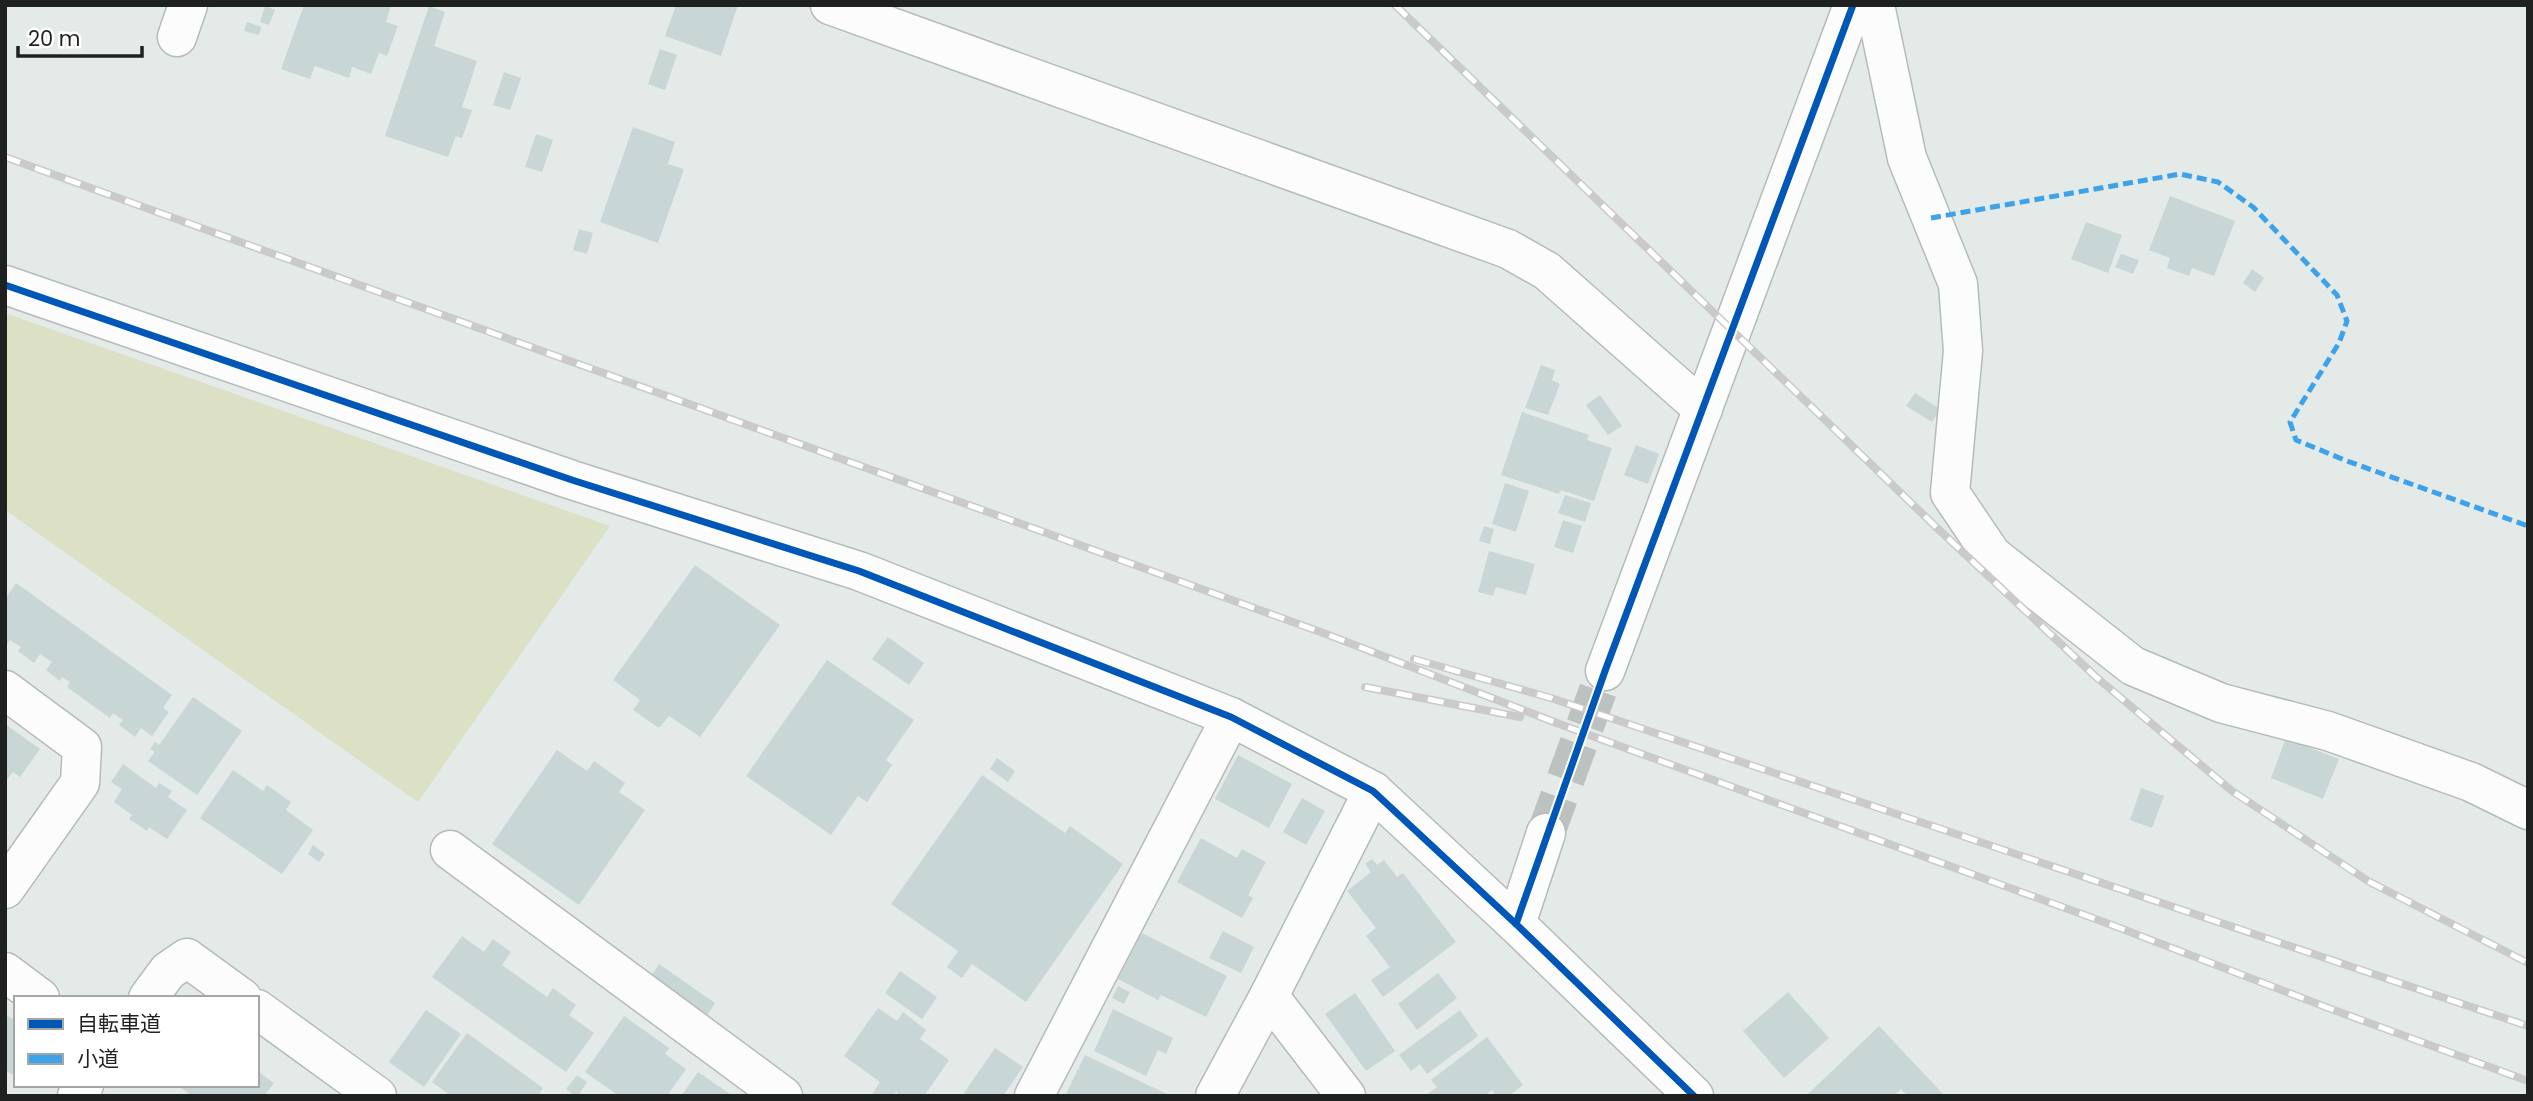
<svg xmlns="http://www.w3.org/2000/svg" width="2533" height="1101" font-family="Poppins,'Noto Sans JP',sans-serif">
	<rect width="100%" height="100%" fill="#e4eae7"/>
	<polygon fill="#dce1c6" points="5,313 610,526 418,802 5,510"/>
	<g fill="#c8d7d6">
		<polygon points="304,5 391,5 386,22 398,26 387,56 379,53 371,74 352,67 349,78 315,66 310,79 281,69"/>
		<polygon points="676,5 738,5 721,56 665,36"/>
		<polygon points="265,6 275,10 269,25 260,22"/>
		<polygon points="429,6 445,12 434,46 477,61 462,107 472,110 462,138 456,136 448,157 385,136"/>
		<polygon points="247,22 261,27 259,35 244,31"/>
		<polygon points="660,49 677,55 665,90 648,84"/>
		<polygon points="504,72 521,78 510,110 493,105"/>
		<polygon points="633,127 675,142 668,164 684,169 658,243 600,222"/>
		<polygon points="536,134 553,140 542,172 525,167"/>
		<polygon points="2170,196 2235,221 2214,276 2192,268 2189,276 2167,268 2170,258 2149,250"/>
		<polygon points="2086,222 2122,235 2108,273 2071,259"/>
		<polygon points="579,229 593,233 587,254 573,250"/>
		<polygon points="2121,254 2139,260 2133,274 2115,267"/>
		<polygon points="2252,269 2264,278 2255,292 2243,283"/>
		<polygon points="1541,365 1555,370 1552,380 1560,384 1548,415 1525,408"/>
		<polygon points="1915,393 1940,409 1932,422 1906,406"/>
		<polygon points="1600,395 1622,426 1608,435 1586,405"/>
		<polygon points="1522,412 1589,435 1587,440 1612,448 1594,501 1561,490 1559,494 1501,475"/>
		<polygon points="1636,445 1659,454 1648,484 1624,475"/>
		<polygon points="1505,483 1529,491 1516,532 1492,524"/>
		<polygon points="1565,495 1591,503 1585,522 1558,513"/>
		<polygon points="1563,520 1582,526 1573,553 1554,547"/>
		<polygon points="1484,526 1494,529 1490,544 1479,541"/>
		<polygon points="1489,551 1535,564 1526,595 1496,587 1493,596 1478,592"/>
		<polygon points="695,565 780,625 700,737 669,716 659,728 633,710 640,700 613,680"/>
		<polygon points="16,583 172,695 163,708 169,712 152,736 141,728 135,737 119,725 123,720 113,713 110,718 67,687 70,682 62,677 60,681 46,670 52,662 40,654 34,663 18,651 21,647 10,640 5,647 5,599"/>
		<polygon points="888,637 924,663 909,685 872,659"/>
		<polygon points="827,660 914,720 886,760 892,765 867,802 858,796 831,835 746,776"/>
		<polygon points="193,697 242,731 197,795 148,761 155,752 150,749 155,742 159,745"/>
		<polygon points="5,724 40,749 20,777 13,772 5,782"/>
		<polygon points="2286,738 2339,759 2323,799 2271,778"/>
		<polygon points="557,750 587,771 594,761 625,783 619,792 645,810 579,905 492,844"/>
		<polygon points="1238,755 1292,784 1269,828 1215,799"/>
		<polygon points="997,758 1015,771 1008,782 990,769"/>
		<polygon points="123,764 156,788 159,783 172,791 168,797 187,810 167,839 149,827 147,831 129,819 132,815 114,802 122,789 111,782"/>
		<polygon points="233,770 263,791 267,785 291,802 286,810 313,830 282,874 200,818"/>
		<polygon points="982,775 1065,833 1070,826 1123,864 1026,1002 972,964 962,978 947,967 958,951 891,904"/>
		<polygon points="2141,788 2164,796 2152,828 2130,820"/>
		<polygon points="1302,798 1325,811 1306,845 1283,832"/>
		<polygon points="1201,838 1237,858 1242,849 1266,862 1248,895 1253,898 1242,918 1177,882"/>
		<polygon points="313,845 325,854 319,862 308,854"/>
		<polygon points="1372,859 1377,865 1384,860 1397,877 1403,873 1456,942 1383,997 1371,980 1390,967 1366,936 1376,928 1347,891 1371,872 1365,864"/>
		<polygon points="1223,931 1254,947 1241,973 1209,958"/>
		<polygon points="1142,933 1227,976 1206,1017 1161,995 1158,1000 1118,979"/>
		<polygon points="462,936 484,952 493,939 511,952 502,965 547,997 553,988 576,1005 569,1015 594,1033 566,1072 432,977"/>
		<polygon points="659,964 715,1003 706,1017 650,978"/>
		<polygon points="900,971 937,997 922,1019 885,993"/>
		<polygon points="1438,973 1457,998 1417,1030 1398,1004"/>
		<polygon points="1118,986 1130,992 1124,1004 1112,998"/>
		<polygon points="1788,992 1829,1038 1784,1078 1743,1031"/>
		<polygon points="1355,993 1395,1051 1366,1071 1325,1014"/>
		<polygon points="878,1008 897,1021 903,1012 926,1030 920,1039 949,1060 924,1096 900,1096 896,1092 893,1096 871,1096 880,1082 844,1056"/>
		<polygon points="1113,1009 1173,1038 1166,1054 1158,1050 1146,1076 1094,1051"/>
		<polygon points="426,1010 461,1034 424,1087 389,1062"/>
		<polygon points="1460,1010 1478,1036 1427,1074 1420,1064 1411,1071 1399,1055"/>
		<polygon points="8,1016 16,1021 16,1077 5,1070 5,1020"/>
		<polygon points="624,1016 669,1048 665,1054 686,1069 667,1096 619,1096 585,1072"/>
		<polygon points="1879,1026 1945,1096 1908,1096 1901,1089 1894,1096 1806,1096"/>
		<polygon points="467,1033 543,1088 538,1096 451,1096 432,1082"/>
		<polygon points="1487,1037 1523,1085 1509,1096 1496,1096 1492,1090 1484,1096 1425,1096 1437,1087 1431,1080"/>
		<polygon points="995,1048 1023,1067 1003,1096 969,1096 964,1093"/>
		<polygon points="1085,1055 1171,1096 1065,1096"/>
		<polygon points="257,1071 274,1083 264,1096 192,1096 177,1085 257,1085"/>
		<polygon points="698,1072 733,1096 681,1096"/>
		<polygon points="577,1075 587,1082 578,1096 575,1096 566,1089"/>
	</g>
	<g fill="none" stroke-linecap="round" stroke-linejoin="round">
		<polyline stroke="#bcc2bf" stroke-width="38" stroke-dasharray="38 19" stroke-linecap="butt" points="1546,833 1605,671"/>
		<defs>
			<g id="minor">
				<polyline points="830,5 1508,249 1547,271 1703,409"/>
				<polyline points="1875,5 1907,158 1958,284 1963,351 1950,493 1992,555 2133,666 2221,703 2328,731 2471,782 2528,810"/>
				<polyline points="177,37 188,5"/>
				<polyline points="5,285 572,480 859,571 1231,717 1373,791 1516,924 1694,1096"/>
				<polyline points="1605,671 1853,5"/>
				<polyline points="5,690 82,747 80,783 5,889"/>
				<polyline points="450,850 783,1096"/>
				<polyline points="1516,924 1546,833"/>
				<polyline points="5,972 40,998"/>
				<polyline points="1269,996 1346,1096"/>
				<polyline points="148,998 168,971 187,958 242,998"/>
				<polyline points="257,1009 377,1096"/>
				<polyline points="77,1096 84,1085"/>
				<polyline points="1034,1096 1231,717"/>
				<polyline points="1215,1096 1269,996 1373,791"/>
			</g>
		</defs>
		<use href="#minor" stroke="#b6bbb9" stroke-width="41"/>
		<use href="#minor" stroke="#fbfcfb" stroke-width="38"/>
		<defs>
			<g id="rail">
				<polyline points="1395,5 1936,527 2096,677 2232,791 2368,881 2528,963"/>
				<polyline points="5,157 1326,634 1562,725 2112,925 2331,1009 2528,1081"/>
				<polyline points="1414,659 1551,698 2528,1026"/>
				<polyline points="1365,687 1520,717"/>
			</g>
		</defs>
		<use href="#rail" stroke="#c9cac9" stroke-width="8"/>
		<use href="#rail" stroke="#fff" stroke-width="5" stroke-dasharray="16" stroke-linecap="butt"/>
		<polyline stroke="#3da2ea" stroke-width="5" stroke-dasharray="10 5" stroke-linecap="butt" points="1931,218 2180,174 2218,182 2253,207 2337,295 2347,321 2339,343 2290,422 2296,440 2347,461 2528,526"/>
		<defs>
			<g id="cycleway">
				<polyline points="5,285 572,480 859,571 1231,717 1373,791 1516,924 1694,1096"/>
				<polyline points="1516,924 1605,671 1853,5"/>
			</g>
		</defs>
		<use href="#cycleway" stroke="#fff" stroke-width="11"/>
		<use href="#cycleway" stroke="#0057b8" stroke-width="7"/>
	</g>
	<rect width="2533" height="1101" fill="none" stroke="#1e2120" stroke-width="14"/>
	<rect x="14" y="996" width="245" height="91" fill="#ffffff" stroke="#a5a6a6" stroke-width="2"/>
	<rect x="28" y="1019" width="35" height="10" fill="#0057b8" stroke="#a5a6a6" stroke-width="2"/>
	<text x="77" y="1031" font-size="21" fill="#1e2120">自転車道</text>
	<rect x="28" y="1054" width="35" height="10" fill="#3da2ea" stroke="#a5a6a6" stroke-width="2"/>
	<text x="77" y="1066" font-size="21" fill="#1e2120">小道</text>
	<path d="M18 46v10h124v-10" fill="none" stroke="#1e2120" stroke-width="3.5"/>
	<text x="28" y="46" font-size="21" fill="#1e2120" stroke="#ffffff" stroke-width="5" paint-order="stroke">20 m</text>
</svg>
